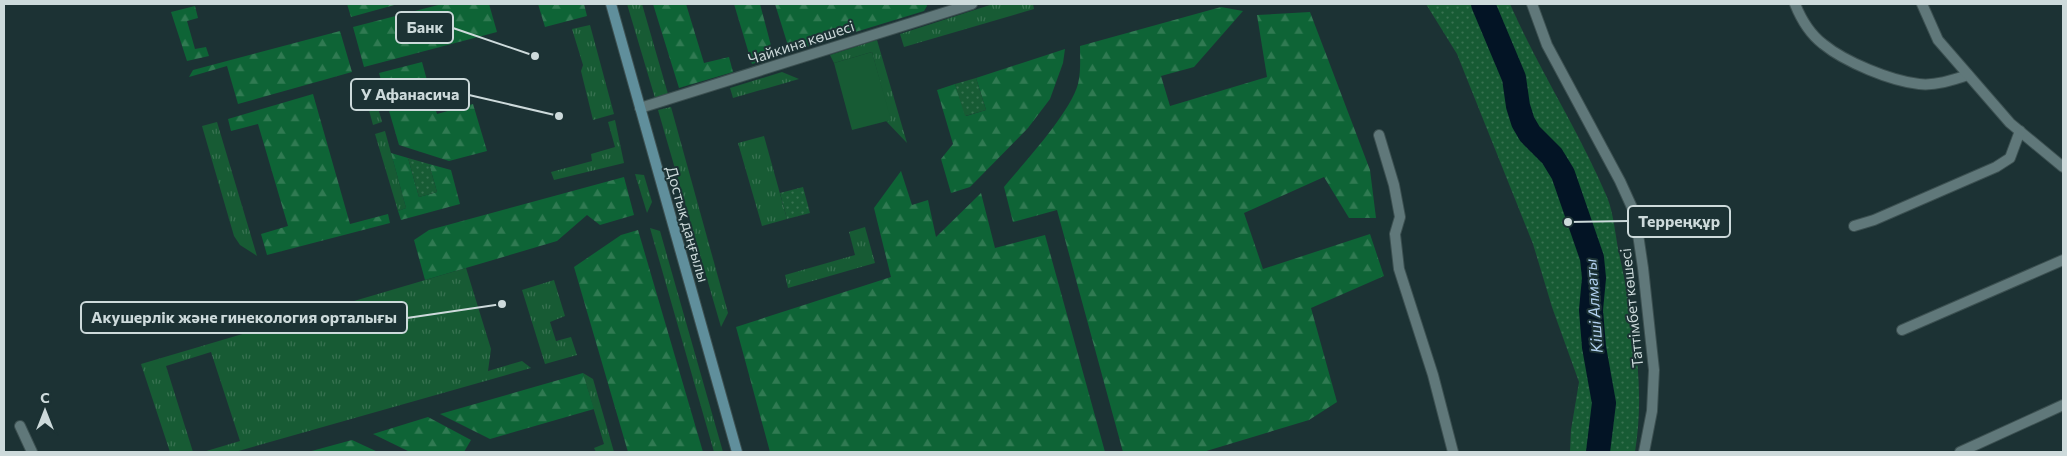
<svg xmlns="http://www.w3.org/2000/svg" width="2067" height="456" font-family="Commissioner,sans-serif">
	<defs>
		<pattern id="grass-tufts" width="24" height="20" patternUnits="userSpaceOnUse" patternTransform="scale(1.25)"><rect width="24" height="20" fill="#175b34"/><path d="M3 7l-1-3M5 7V3M7 7l1-3M15 17l-1-3M17 17v-4M19 17l1-3" fill="none" stroke="#387251"/></pattern>
		<pattern id="forest-firs" width="22" height="20" patternUnits="userSpaceOnUse" patternTransform="scale(1.25)"><rect width="22" height="20" fill="#0e6436"/><path d="M5 1l3.5 6h-7zM16 11l3.5 6h-7z" fill="#307a52"/></pattern>
		<pattern id="park-dots" width="8" height="8" patternUnits="userSpaceOnUse" patternTransform="scale(1.25)"><rect width="8" height="8" fill="#175b34"/><path d="M2 2h.1M6 6h.1" fill="none" stroke="#387251" stroke-width="1.8" stroke-linecap="round"/></pattern>
	</defs>
	<rect width="100%" height="100%" fill="#1c3234"/>
	<g fill="url(#grass-tufts)">
		<polygon points="627,4 642,4 668,94 655,98"/>
		<polygon points="993,4 1033,4 1034,9 904,47 900,34"/>
		<polygon points="590,25 614,114 593,120 581,71 583,65 572,29"/>
		<polygon points="877,40 907,143 886,121 890,120 872,52 834,63 830,55"/>
		<polygon points="782,72 799,79 733,98 730,88"/>
		<polygon points="370,79 382,122 373,125 361,81"/>
		<polygon points="671,107 728,313 721,327 658,110"/>
		<polygon points="615,120 624,163 554,180 551,172 592,161 591,154 615,147 608,122"/>
		<polygon points="217,122 257,256 240,245 234,236 202,126"/>
		<polygon points="385,131 406,208 398,211 375,134"/>
		<polygon points="764,136 787,219 762,226 738,143"/>
		<polygon points="635,174 644,175 652,202 647,213"/>
		<polygon points="865,227 875,263 788,288 785,275 855,255 849,232"/>
		<polygon points="650,228 660,231 723,452 714,452"/>
		<polygon points="466,268 491,349 488,371 522,361 531,368 235,452 203,452 240,441 211,352 166,366 193,452 170,452 141,364"/>
		<polygon points="554,280 565,316 550,322 556,341 571,337 577,355 545,364 522,290"/>
		<polygon points="583,373 593,379 614,452 596,452 594,448 604,444"/>
	</g>
	<g fill="url(#forest-firs)">
		<polygon points="347,4 398,4 351,17"/>
		<polygon points="442,4 489,4 497,32 364,67 353,27"/>
		<polygon points="538,4 584,4 587,16 545,27"/>
		<polygon points="653,4 686,4 704,63 729,57 733,72 679,88"/>
		<polygon points="734,4 760,4 774,57 752,64"/>
		<polygon points="775,4 926,4 927,6 924,11 790,52"/>
		<polygon points="195,6 198,18 187,21 195,49 206,47 209,56 187,61 171,12"/>
		<path d="M 1221,7 L 1243,11 L 1194,67 L 1161,76 L 1170,106 L 1267,77 L 1257,15 L 1310,12 L 1370,170 L 1376,218 L 1349,218 L 1324,177 L 1244,213 L 1263,269 L 1370,234 L 1384,276 L 1311,308 L 1337,402 L 1309,420 L 1203,452 L 1123,452 L 1057,210 L 1013,222 L 1004,187 C 1024,163 1070,113 1078,84 C 1081,72 1080,58 1080,46 Z"/>
		<polygon points="340,31 352,72 238,104 227,66 189,77 193,70"/>
		<polygon points="1065,49 1063,63 1050,99 1028,128 970,187 951,193 941,159 953,144 937,90 955,84 966,116 986,110 976,78"/>
		<polygon points="422,62 428,84 386,97 379,73"/>
		<polygon points="430,92 437,114 473,104 487,151 449,161 399,145 387,104"/>
		<polygon points="313,94 350,224 388,214 390,223 267,255 261,234 288,226 258,124 231,131 228,119"/>
		<polygon points="391,153 408,158 419,197 437,192 429,164 451,170 460,204 401,220 398,211 406,208"/>
		<polygon points="901,171 912,205 928,200 936,237 981,193 995,248 1045,235 1105,452 770,452 736,327 891,277 874,208"/>
		<polygon points="624,177 634,215 600,225 587,215 557,241 425,280 414,240 429,230"/>
		<polygon points="638,230 703,452 628,452 574,267 621,235"/>
		<polygon points="583,373 594,409 490,439 440,414"/>
		<polygon points="428,417 471,440 464,452 410,452 373,434"/>
		<polygon points="352,440 378,452 308,452"/>
	</g>
	<g fill="url(#park-dots)">
		<path d="M 1426,4 L 1510,4 C 1539,70 1579,131 1607,197 C 1614,214 1615,235 1619,253 C 1633,319 1646,385 1635,452 L 1570,452 L 1571,430 L 1579,382 L 1552,307 L 1533,244 L 1457,54 Z"/>
		<polygon points="976,78 986,110 965,116 955,84"/>
		<polygon points="408,158 429,164 437,192 419,197"/>
		<polygon points="803,187 810,213 787,219 780,193"/>
	</g>
	<polygon fill="#175b34" points="872,52 891,120 852,130 834,63"/>
	<g fill="none" stroke-linecap="round" stroke-linejoin="round">
		<polyline stroke="#031425" stroke-width="24" points="1483,4 1514,78 1518,106 1523,122 1530,134 1552,156 1563,174 1592,258 1594,278 1591,310 1594,347 1604,403 1598,452"/>
		<defs>
			<g id="minor">
				<polyline points="1532,4 1547,45 1620,181 1635,214 1643,268 1654,370 1652,411 1644,452"/>
				<path d="M 1795,4 C 1801,19 1810,34 1823,44 C 1845,62 1891,81 1919,84 C 1935,86 1953,80 1968,75"/>
				<polyline points="1922,4 1938,40 2010,123 2063,167"/>
				<polyline points="640,108 972,4"/>
				<polyline points="1379,135 1394,185 1400,217 1395,234 1399,269 1433,375 1453,452"/>
				<polyline points="1854,226 1874,220 1996,167 2010,158 2020,131"/>
				<polyline points="1902,330 2063,260"/>
				<polyline points="20,426 32,452"/>
				<polyline points="1960,452 2063,405"/>
			</g>
			<polyline id="secondary" points="611,4 737,452"/>
		</defs>
		<use href="#minor" stroke="#3c5051" stroke-width="12"/>
		<use href="#secondary" stroke="#3c5051" stroke-width="12"/>
		<use href="#minor" stroke="#60787a" stroke-width="10"/>
		<use href="#secondary" stroke="#608f9c" stroke-width="10"/>
	</g>
	<g text-anchor="middle" dominant-baseline="central" stroke-width="4" stroke-linejoin="round" paint-order="stroke">
		<g font-size="15" fill="#cddadb" stroke="#1c3234">
			<text transform="translate(801 42) rotate(-18)">Чайкина көшесі</text>
			<text transform="translate(688 224) rotate(74)">Достық даңғылы</text>
			<text transform="translate(1631 308) rotate(-96)">Таттімбет көшесі</text>
		</g>
		<g font-size="16" font-style="italic" fill="#b2d1f0" stroke="#1c3234">
			<text transform="translate(1593 306) rotate(-94)">Кіші Алматы</text>
		</g>
	</g>
	<path fill="none" stroke="#cddadb" stroke-width="2" d="M535 56L453 28M559 116L469 95M1568 222L1628 221M502 304L407 318"/>
	<g fill="#cddadb" stroke="#1c3234" stroke-width="2">
		<circle cx="535" cy="56" r="5"/>
		<circle cx="559" cy="116" r="5"/>
		<circle cx="1568" cy="222" r="5"/>
		<circle cx="502" cy="304" r="5"/>
	</g>
	<g fill="#1c3234" stroke="#cddadb" stroke-width="2">
		<rect x="396" y="12" width="57" height="31" rx="5"/>
		<rect x="351" y="79" width="118" height="31" rx="5"/>
		<rect x="1628" y="206" width="102" height="31" rx="5"/>
		<rect x="81" y="302" width="326" height="31" rx="5"/>
	</g>
	<g font-size="16" text-anchor="middle" font-weight="bold" fill="#cddadb">
		<text x="425" y="33">Банк</text>
		<text x="410" y="100">У Афанасича</text>
		<text x="1679" y="227">Терреңқұр</text>
		<text x="244" y="323">Акушерлік және гинекология орталығы</text>
	</g>
	<rect width="2067" height="456" fill="none" stroke="#cddadb" stroke-width="10"/>
	<g transform="translate(45 411)" stroke="#1c3234" stroke-width="4" paint-order="stroke">
	<path d="M0-4L9 19L0 12L-9 19Z" fill="#cddadb"/>
	<text y="-8" font-size="14" font-weight="bold" text-anchor="middle" fill="#cddadb">С</text>
	</g>
</svg>
